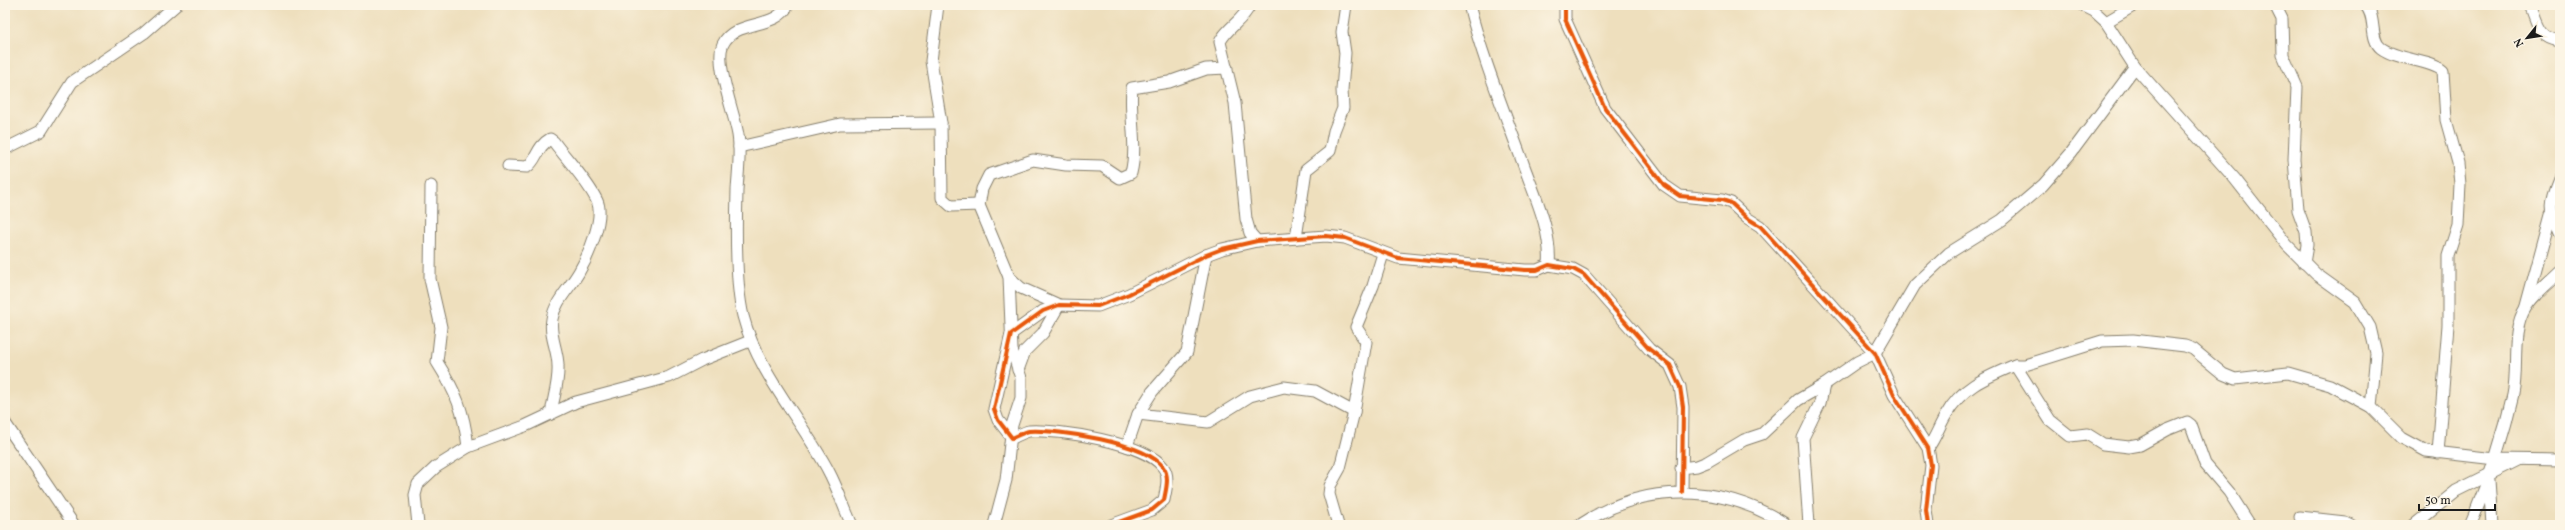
<svg xmlns="http://www.w3.org/2000/svg" width="2565" height="530" font-family="Vollkorn,serif">
	<rect width="100%" height="100%" fill="#fcf5e5"/>
	<filter id="ink" filterUnits="userSpaceOnUse"><feTurbulence type="fractalNoise" baseFrequency=".025" numOctaves="2"/><feDisplacementMap in="SourceGraphic" scale="8" xChannelSelector="R" yChannelSelector="G"/><feConvolveMatrix kernelMatrix="1 2 1 2 8 2 1 2 1" color-interpolation-filters="sRGB"/></filter>
	<filter id="wash" filterUnits="userSpaceOnUse"><feTurbulence type="fractalNoise" baseFrequency=".012" numOctaves="4" result="noise"/><feDisplacementMap in="SourceGraphic" scale="16" xChannelSelector="R" yChannelSelector="G"/><feGaussianBlur stdDeviation="0.9" result="paint"/><feColorMatrix in="noise" values="0 0 0 0 0 0 0 0 0 0 0 0 0 0 0 0 0 1.4 0 .05"/><feComposite in="paint" operator="in"/></filter>
	<g filter="url(#wash)">
		<rect width="100%" height="100%" fill="#eedfbd"/>
	</g>
	<g filter="url(#ink)">
		<g fill="none" stroke-linecap="round" stroke-linejoin="round">
			<defs>
				<g id="minor">
					<path d="M 788,5 C 776,30 735,19 723,44 C 714,62 735,115 738,135 C 741,153 738,172 737,190 C 736,225 735,283 743,316 C 758,374 802,420 829,472 C 838,489 844,508 852,525"/>
					<polyline points="938,5 931,61 941,123 942,198 951,206 979,205 1009,277 1012,350 1021,378 1021,398 1012,425 1006,480 994,525"/>
					<path d="M 1250,5 C 1243,21 1226,28 1220,42 L 1235,103 L 1246,219 L 1250,233 L 1257,241"/>
					<path d="M 1469,5 C 1483,60 1505,113 1524,166 C 1535,196 1552,232 1549,265"/>
					<polyline points="1565,5 1565,19 1605,108 1664,185 1680,196 1722,200 1731,203 1747,218 1760,226 1875,353 1894,395 1928,448 1931,465 1926,510 1928,525"/>
					<polyline points="2082,5 2094,11 2106,22 2135,67 2235,179 2287,245 2316,274 2355,302 2370,327 2376,353 2371,407"/>
					<polyline points="2275,5 2282,19 2283,55 2297,87 2294,159 2298,210 2306,232 2307,245 2304,263"/>
					<path d="M 2365,5 C 2377,16 2369,39 2381,48 C 2397,60 2431,60 2443,71 L 2446,120 L 2458,163 L 2460,184 L 2458,225 L 2448,256 L 2448,325 L 2438,453"/>
					<path d="M 2530,5 C 2538,24 2538,38 2560,41"/>
					<polyline points="2106,22 2135,5"/>
					<polyline points="739,147 840,124 941,123"/>
					<polyline points="5,149 41,131 72,82 144,33 176,5"/>
					<path d="M 508,166 L 527,167 C 538,159 536,147 550,139 L 554,142 C 567,160 588,181 597,201 C 605,217 588,257 579,272 C 570,288 555,301 552,319 C 549,336 558,350 558,366 C 559,383 553,398 551,414"/>
					<path d="M 2560,179 C 2550,203 2549,209 2560,232"/>
					<path d="M 431,186 L 430,279 L 441,327 L 437,362 C 456,392 464,411 468,447"/>
					<path d="M 979,205 L 982,189 L 989,175 L 1033,160 L 1066,165 L 1102,166 L 1120,178 L 1131,173 C 1138,146 1129,116 1132,88 L 1169,82 L 1206,69 L 1227,68"/>
					<polyline points="1296,238 1306,170 1330,151 1334,131 1343,108 1342,90 1345,53 1342,32 1346,5"/>
					<polyline points="1009,277 1021,288 1059,305 1043,333 1025,351 1018,370"/>
					<polyline points="2526,306 2551,214"/>
					<polyline points="2015,365 2025,365 2102,341 2133,340 2185,346 2193,349 2223,374 2235,379 2288,373 2330,385 2371,407 2402,438 2426,451 2495,459 2560,460"/>
					<polyline points="1138,414 1208,422 1250,396 1284,387 1315,391 1354,412"/>
					<polyline points="5,423 74,525"/>
					<polyline points="1127,446 1138,414 1152,392 1187,352 1206,255"/>
					<path d="M 1928,448 C 1936,437 1939,426 1946,415 C 1961,387 1987,377 2015,365 L 2050,420 L 2070,436 L 2087,434 L 2103,444 L 2129,447 L 2140,445 L 2167,430 L 2187,422 L 2191,425 L 2205,464 L 2229,492 L 2250,525"/>
					<polyline points="1681,468 1697,466 1707,462 1744,440 1762,434 1798,400 1824,385 1857,362 1875,353 1915,285 1949,253 2002,220 2043,185 2071,153 2135,67"/>
					<polyline points="2489,480 2492,525"/>
					<polyline points="2300,517 2345,522 2351,525"/>
					<polyline points="418,525 415,495 418,484 436,467 468,447 525,426 576,402 669,377 702,360 750,341"/>
					<path d="M 1111,525 L 1152,510 L 1164,500 C 1166,489 1170,476 1163,467 C 1146,443 1058,429 1029,431 C 1024,432 1017,436 1012,438 L 998,420 L 994,409 L 1011,334 L 1043,311 L 1059,305 L 1098,306 L 1129,294 L 1206,255 L 1222,249 L 1257,241 L 1326,236 L 1345,238 L 1398,258 L 1525,270 L 1537,270 L 1549,265 L 1573,269 L 1584,275 L 1649,349 L 1670,365 L 1680,387 L 1683,407 L 1682,492"/>
					<polyline points="1338,525 1329,494 1330,486 1340,468 1354,412 1366,342 1356,327 1373,286 1383,254"/>
					<path d="M 1580,525 C 1644,482 1722,483 1787,525"/>
					<polyline points="1809,525 1803,438 1820,403 1824,385"/>
					<polyline points="2414,525 2456,491 2518,460"/>
					<path d="M 2470,525 C 2488,483 2503,439 2513,394 C 2519,367 2510,332 2526,307 C 2534,294 2549,283 2560,272"/>
				</g>
			</defs>
			<use href="#minor" stroke="#857e6c" stroke-width="13"/>
			<use href="#minor" stroke="#fff" stroke-width="11"/>
			<defs>
				<g id="cycleway">
					<polyline points="1565,5 1565,19 1605,108 1664,185 1680,196 1722,200 1731,203 1747,218 1760,226 1875,353 1894,395 1928,448 1931,465 1926,510 1928,525"/>
					<path d="M 1111,525 L 1152,510 L 1164,500 C 1166,489 1170,476 1163,467 C 1146,443 1058,429 1029,431 C 1024,432 1017,436 1012,438 L 998,420 L 994,409 L 1011,334 L 1043,311 L 1059,305 L 1098,306 L 1129,294 L 1206,255 L 1222,249 L 1257,241 L 1326,236 L 1345,238 L 1398,258 L 1525,270 L 1537,270 L 1549,265 L 1573,269 L 1584,275 L 1649,349 L 1670,365 L 1680,387 L 1683,407 L 1682,492"/>
				</g>
			</defs>
			<use href="#cycleway" stroke="#fcf5e5" stroke-width="6"/>
			<use href="#cycleway" stroke="#e8590c" stroke-width="4"/>
		</g>
	</g>
	<rect width="2565" height="530" fill="none" stroke="#fcf5e5" stroke-width="20"/>
	<g transform="translate(2527 38) rotate(240)" stroke="#fcf5e5" stroke-width="3" paint-order="stroke">
	<path d="M0-3L7 15L0 10L-7 15Z" fill="#1c1c1c"/>
	<text y="-6" font-size="11" font-weight="bold" text-anchor="middle" fill="#1c1c1c">N</text>
	</g>
	<path d="M2419 504v6h76v-6" fill="none" stroke="#1c1c1c" stroke-width="2"/>
	<text x="2425" y="504" font-size="12" fill="#1c1c1c" stroke="#fcf5e5" stroke-width="3" paint-order="stroke">50 m</text>
</svg>
